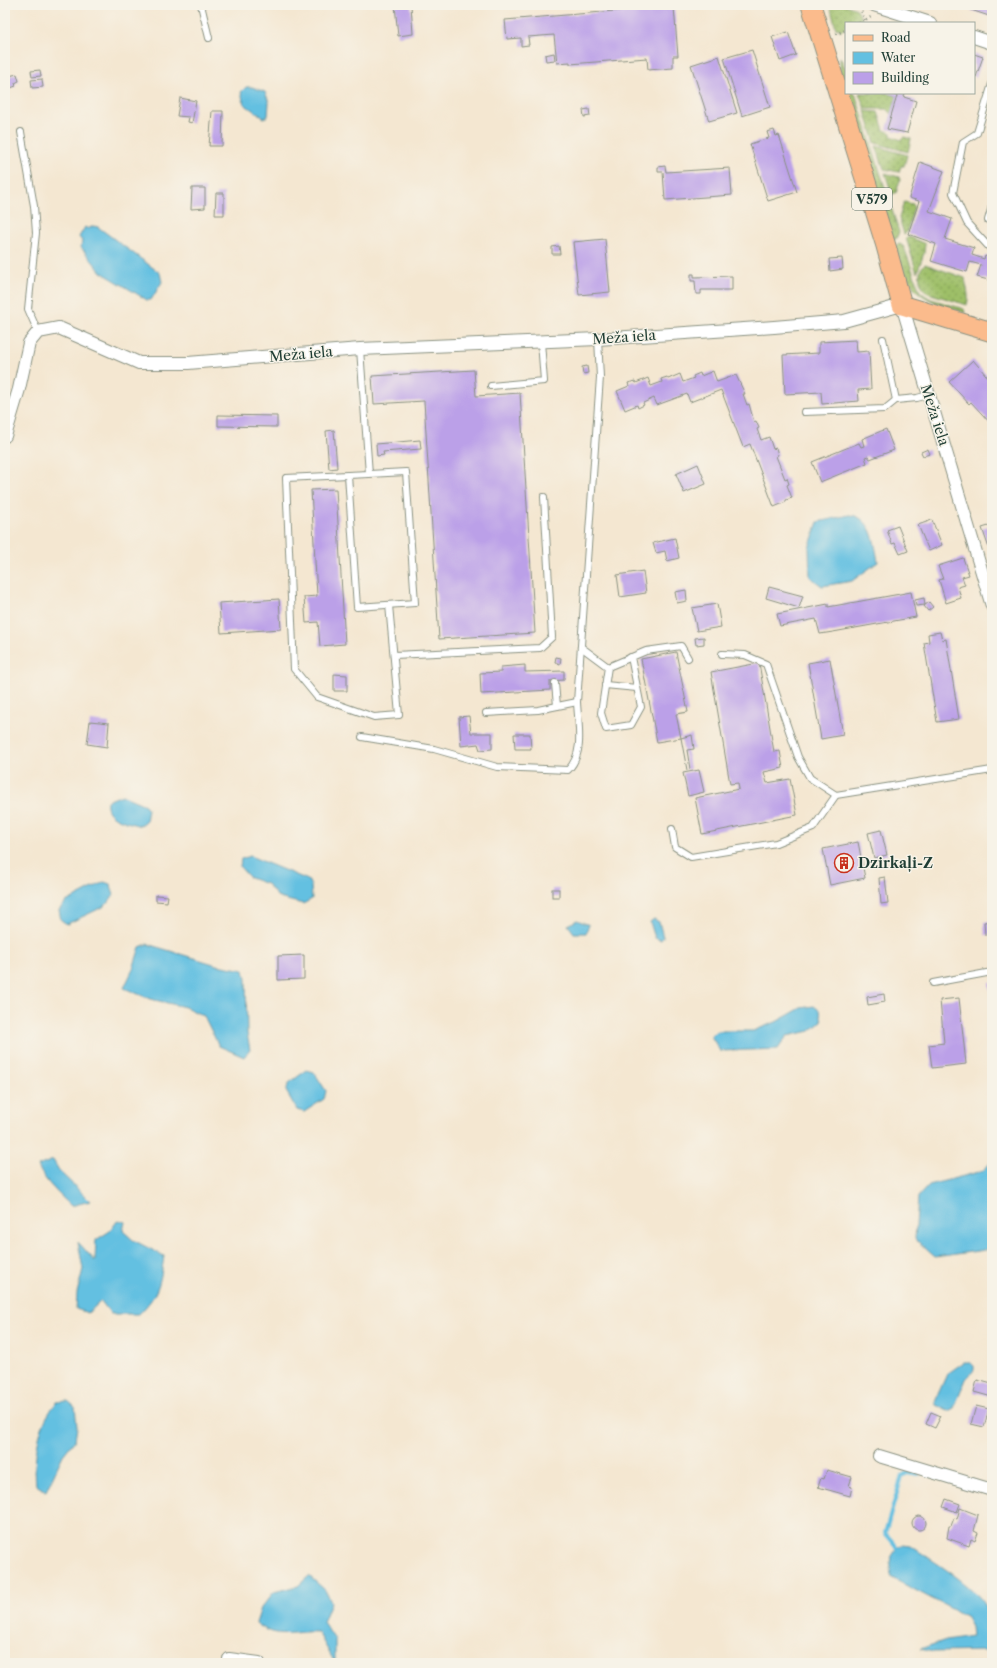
<svg xmlns="http://www.w3.org/2000/svg" width="997" height="1668" font-family="'Libre Caslon Text',serif">
	<defs>
		<pattern id="grass-dots" width="8" height="8" patternUnits="userSpaceOnUse"><rect width="8" height="8" fill="#9ebf68"/><path d="M2 2h.1M6 6h.1" fill="none" stroke="#809c56" stroke-width="1.8" stroke-linecap="round"/></pattern>
	</defs>
	<rect width="100%" height="100%" fill="#f7f3e8"/>
	<filter id="ink" filterUnits="userSpaceOnUse"><feTurbulence type="fractalNoise" baseFrequency=".025" numOctaves="2"/><feDisplacementMap in="SourceGraphic" scale="8" xChannelSelector="R" yChannelSelector="G"/><feConvolveMatrix kernelMatrix="1 2 1 2 8 2 1 2 1" color-interpolation-filters="sRGB"/></filter>
	<filter id="wash" filterUnits="userSpaceOnUse"><feTurbulence type="fractalNoise" baseFrequency=".012" numOctaves="4" result="noise"/><feDisplacementMap in="SourceGraphic" scale="16" xChannelSelector="R" yChannelSelector="G"/><feGaussianBlur stdDeviation="0.9" result="paint"/><feColorMatrix in="noise" values="0 0 0 0 0 0 0 0 0 0 0 0 0 0 0 0 0 1.4 0 .05"/><feComposite in="paint" operator="in"/></filter>
	<g filter="url(#wash)">
		<rect width="100%" height="100%" fill="#f4e7d1"/>
		<g fill="url(#grass-dots)" stroke="#5e7e4e">
			<polygon points="830,5 846,5 857,9 862,20 856,23 846,23 846,28 840,31 839,28 836,29"/>
			<polygon points="840,57 846,69 846,93 855,93 899,232 896,239 893,240 840,73"/>
			<polygon points="859,93 887,93 897,96 892,114 887,109 865,109"/>
			<polygon points="865,111 878,112 884,130 891,133 891,136 901,140 904,137 911,139 908,152 875,143"/>
			<polygon points="876,146 907,155 904,166 901,166 899,172 884,169"/>
			<polygon points="885,173 899,177 900,180 896,193 892,194"/>
			<polygon points="904,202 913,204 914,207 907,232 904,234 899,218"/>
			<polygon points="910,237 925,244 924,253 917,273 906,238"/>
			<path d="M 900,244 L 904,247 L 920,292 L 931,299 L 964,309 L 965,313 C 918,298 910,294 895,246 Z"/>
			<path d="M 925,264 L 965,278 C 966,287 970,295 967,305 L 928,293 C 919,287 916,271 925,264 Z"/>
		</g>
		<g fill="#63c0e1" stroke="#417e8a">
			<polygon points="246,87 252,87 265,92 269,102 268,116 264,118 244,104 241,92"/>
			<polygon points="93,226 98,227 160,273 162,282 151,300 147,300 101,272 81,247 82,241 79,237 85,227 88,229"/>
			<path d="M 849,515 C 872,516 875,544 878,562 L 852,581 L 822,586 L 810,577 L 809,548 L 818,522 Z"/>
			<path d="M 122,795 L 145,805 L 148,809 L 146,821 L 140,826 C 126,821 104,819 107,801 Z"/>
			<polygon points="250,856 308,880 311,886 312,899 303,904 279,898 267,884 250,878 240,867 241,859"/>
			<polygon points="104,882 110,884 114,895 105,906 67,924 61,920 59,910 66,902"/>
			<polygon points="654,919 659,922 663,937 661,940 655,938 650,922"/>
			<polygon points="577,920 589,925 586,933 574,933 568,925"/>
			<polygon points="147,944 217,965 244,970 246,979 247,1033 250,1050 244,1057 219,1046 204,1016 185,1007 150,999 124,988 133,969 140,947"/>
			<polygon points="814,1006 820,1011 822,1021 810,1031 787,1036 778,1049 720,1051 711,1036 718,1031 753,1031 776,1022 801,1008"/>
			<polygon points="307,1070 314,1072 326,1091 324,1099 304,1112 297,1110 286,1091 289,1083"/>
			<path d="M 53,1160 L 60,1172 L 90,1201 L 71,1206 C 59,1194 45,1182 38,1166 Z"/>
			<polygon points="992,1161 992,1249 935,1257 915,1239 918,1197 929,1185 983,1171"/>
			<path d="M 118,1220 L 125,1222 L 123,1231 L 133,1240 L 164,1256 C 160,1284 159,1294 139,1314 L 111,1314 L 101,1301 L 88,1313 L 76,1309 L 77,1293 L 83,1269 L 78,1242 L 95,1261 L 96,1240 L 110,1231 Z"/>
			<polygon points="964,1362 970,1362 974,1366 974,1370 966,1379 954,1408 948,1411 936,1405 935,1401 947,1374"/>
			<path d="M 68,1401 L 75,1407 L 77,1427 L 75,1440 L 63,1455 L 46,1491 L 36,1485 C 33,1456 38,1424 57,1402 Z"/>
			<path d="M 901,1545 L 911,1546 C 931,1560 976,1586 987,1608 C 993,1621 992,1638 992,1651 L 933,1652 L 920,1649 L 946,1640 L 972,1636 L 971,1627 L 965,1616 L 892,1578 C 888,1562 889,1557 901,1545 Z"/>
			<path d="M 309,1576 L 325,1590 L 331,1602 L 323,1622 L 335,1640 L 335,1663 L 318,1632 C 293,1630 278,1641 256,1623 L 261,1608 L 274,1592 L 298,1586 Z"/>
		</g>
		<g fill="none" stroke-linecap="round" stroke-linejoin="round">
			<polyline stroke="#63c0e1" stroke-width="4" points="898,1548 885,1533 902,1476 907,1473 918,1475"/>
		</g>
		<g id="blocks">
			<g fill="#bba0e8">
				<polygon points="395,5 411,5 413,34 398,36"/>
				<polygon points="626,5 672,5 671,7 674,7 678,56 673,56 673,68 648,70 647,58 570,64 570,62 557,63 554,35 528,37 529,45 521,46 521,38 507,39 505,20 627,10"/>
				<polygon points="969,5 992,5 992,17 968,9"/>
				<polygon points="788,32 796,55 780,61 772,37"/>
				<polygon points="752,50 770,107 742,116 724,58"/>
				<polygon points="554,53 555,60 546,61 545,55"/>
				<polygon points="974,54 983,57 976,77 974,76"/>
				<polygon points="719,56 737,113 709,121 691,65"/>
				<polygon points="40,70 41,76 32,77 31,71"/>
				<polygon points="17,74 19,81 15,83 16,86 5,90 5,77"/>
				<polygon points="42,79 43,87 32,88 31,80"/>
				<polygon points="889,93 905,93 904,97 916,101 907,133 887,129 897,96"/>
				<polygon points="180,98 196,101 192,123 188,122 189,117 177,116"/>
				<polygon points="589,109 590,116 584,117 583,110"/>
				<polygon points="212,111 223,111 222,146 209,146"/>
				<polygon points="774,130 776,136 779,135 797,192 768,201 750,144 769,138 767,132"/>
				<polygon points="920,162 944,171 929,211 952,219 945,239 974,248 972,255 984,259 985,256 992,258 992,281 977,277 981,265 970,262 967,272 931,261 936,244 908,234 919,201 909,198"/>
				<polygon points="665,166 666,172 730,168 732,195 665,200 663,172 658,172 658,167"/>
				<polygon points="192,188 205,188 205,208 191,209"/>
				<polygon points="216,193 224,193 224,215 215,215"/>
				<polygon points="605,239 610,292 579,295 573,242"/>
				<polygon points="559,246 560,254 552,254 552,247"/>
				<polygon points="842,258 843,269 830,271 829,259"/>
				<polygon points="691,274 694,274 694,277 732,276 732,290 701,290 701,294 696,294 695,281 691,281"/>
				<polygon points="856,340 857,352 869,351 871,389 858,390 859,401 822,404 821,392 785,394 783,355 819,353 819,342"/>
				<polygon points="973,360 992,382 990,385 992,387 992,425 971,402 969,404 949,382"/>
				<polygon points="587,366 588,373 583,374 582,367"/>
				<polygon points="474,370 476,396 520,393 535,633 439,639 424,401 374,404 372,376"/>
				<polygon points="713,371 717,382 736,375 745,394 743,394 747,405 749,404 754,422 756,421 759,428 757,429 761,440 769,437 773,449 776,448 778,455 776,456 785,479 787,478 789,484 787,485 792,498 786,500 786,502 774,507 750,444 743,447 721,390 690,402 687,394 657,405 654,398 643,403 644,405 638,408 637,405 625,410 617,391 629,386 628,383 635,381 636,383 648,378 651,386 662,382 661,379 667,377 668,379 680,374 683,382 694,378 693,376 700,373 701,376"/>
				<polygon points="218,415 277,416 277,427 218,426"/>
				<polygon points="886,429 894,450 870,459 868,456 865,457 867,463 820,482 812,462 859,443 861,447 864,446 862,439"/>
				<polygon points="334,430 337,468 329,469 326,431"/>
				<polygon points="420,440 421,449 383,452 384,455 377,456 376,444"/>
				<polygon points="928,449 930,454 923,456 921,452"/>
				<polygon points="698,464 706,484 684,493 676,474"/>
				<polygon points="336,489 345,644 320,646 318,622 306,623 304,597 317,596 311,490"/>
				<polygon points="932,520 942,545 929,551 918,525"/>
				<polygon points="992,525 992,557 982,528"/>
				<polygon points="898,526 908,551 900,554 895,543 892,544 887,530"/>
				<polygon points="675,538 679,558 667,561 665,551 656,553 653,543"/>
				<polygon points="963,558 969,575 962,577 965,585 958,587 961,598 946,603 939,580 943,579 938,566"/>
				<polygon points="643,571 646,593 620,597 617,575"/>
				<polygon points="769,587 803,596 799,608 766,598"/>
				<polygon points="686,590 687,601 677,603 675,592"/>
				<polygon points="911,592 916,617 833,632 820,634 816,619 780,626 777,614 828,604 828,607"/>
				<polygon points="924,598 925,605 916,606 915,600"/>
				<polygon points="279,599 281,629 221,633 219,603"/>
				<polygon points="929,602 933,607 928,611 924,606"/>
				<polygon points="717,604 721,627 697,631 692,608"/>
				<polygon points="940,632 942,640 946,639 959,719 937,722 924,643 929,642 928,634"/>
				<polygon points="704,637 704,644 696,645 695,638"/>
				<polygon points="676,652 688,712 676,714 681,738 692,735 694,749 687,750 690,769 687,770 681,738 657,742 641,659"/>
				<polygon points="556,657 561,658 560,664 555,662"/>
				<polygon points="830,659 843,735 821,739 808,663"/>
				<polygon points="759,663 774,752 780,751 783,768 764,772 767,783 790,779 797,815 702,834 695,798 739,789 738,783 730,784 711,672"/>
				<polygon points="525,665 525,672 564,671 564,680 550,681 550,690 481,694 480,673 501,672 501,667"/>
				<polygon points="334,674 347,675 347,691 334,691"/>
				<polygon points="469,716 471,733 492,733 492,749 480,750 478,744 461,746 459,717"/>
				<polygon points="90,721 109,723 107,747 87,744"/>
				<polygon points="514,734 530,734 531,749 515,749"/>
				<polygon points="699,770 704,792 688,796 683,773"/>
				<polygon points="881,830 887,855 874,858 868,833"/>
				<polygon points="858,842 865,878 830,885 823,849"/>
				<polygon points="885,877 888,903 881,904 879,878"/>
				<rect x="552" y="889" width="7" height="8"/>
				<polygon points="156,895 168,896 167,902 156,901"/>
				<polygon points="992,921 992,934 985,935 984,922"/>
				<polygon points="304,955 304,979 278,980 278,956"/>
				<polygon points="989,982 992,982 992,1000 991,1000"/>
				<polygon points="884,994 885,1002 868,1005 867,997"/>
				<polygon points="959,998 966,1064 932,1068 929,1045 944,1043 940,1000"/>
				<polygon points="977,1380 992,1384 992,1397 974,1392"/>
				<polygon points="976,1406 989,1409 984,1427 971,1424"/>
				<polygon points="931,1412 941,1416 935,1428 926,1424"/>
				<polygon points="827,1470 852,1477 849,1486 852,1487 850,1496 818,1487 821,1478 824,1479"/>
				<polygon points="946,1499 960,1504 957,1512 943,1507"/>
				<polygon points="960,1508 978,1515 974,1531 978,1533 975,1541 971,1539 969,1546 947,1538 949,1526 951,1526 954,1518 957,1519"/>
				<circle cx="919" cy="1523" r="7"/>
			</g>
		</g>
	</g>
	<g filter="url(#ink)">
		<use href="#blocks" fill-opacity="0" stroke="#8a9282" stroke-width="1"/>
		<g fill="none" stroke-linecap="round" stroke-linejoin="round">
			<defs>
				<g id="service">
					<polyline points="201,5 209,38"/>
					<polyline points="992,84 977,133 963,142 953,193 967,223 989,247 992,248"/>
					<polyline points="21,132 34,206 36,233 28,309 38,332"/>
					<polyline points="992,206 988,220 992,221"/>
					<polyline points="883,339 896,400 917,398 928,395"/>
					<polyline points="360,349 369,474 406,472 415,603 357,607 348,475 369,474"/>
					<polyline points="491,386 544,381 541,342"/>
					<polyline points="804,412 885,409 896,400"/>
					<polyline points="348,475 286,478 294,669 317,697 374,717 399,715 389,605"/>
					<polyline points="581,647 608,667 646,651 681,646 688,658"/>
					<polyline points="722,654 745,655 766,664 798,757 810,778 836,795"/>
					<polyline points="394,655 540,648 552,637 544,497"/>
					<polyline points="608,667 601,713 606,729 631,725 641,707 631,657"/>
					<polyline points="555,683 557,706"/>
					<polyline points="605,685 637,688"/>
					<polyline points="486,713 538,710 577,702"/>
					<path d="M 362,737 L 434,749 L 497,767 L 568,770 C 585,753 578,725 577,702 L 600,377 L 598,339"/>
					<polyline points="672,829 675,847 691,857 776,843 813,828 836,795 992,770"/>
					<polyline points="933,983 992,972"/>
				</g>
				<g id="minor">
					<polyline points="874,5 930,23"/>
					<polyline points="974,37 992,43"/>
					<polyline points="5,436 19,389 29,343 38,332 59,328 139,363 188,363 360,349 598,339 774,327 844,321 902,305 992,606"/>
					<polyline points="879,1456 992,1490"/>
					<polyline points="229,1659 259,1663"/>
				</g>
				<polyline id="primary" points="811,5 886,246 902,305 992,332"/>
			</defs>
			<use href="#service" stroke="#8a9282" stroke-width="8"/>
			<use href="#minor" stroke="#8a9282" stroke-width="14"/>
			<use href="#primary" stroke="#8a9282" stroke-width="21"/>
			<g stroke="#8a9282" stroke-width="2.5" stroke-dasharray="1 3" stroke-linecap="butt">
				<polyline points="860,8 866,23"/>
				<polyline points="859,23 871,17"/>
				<polyline points="836,34 846,30"/>
			</g>
			<use href="#service" stroke="#fff" stroke-width="6"/>
			<use href="#minor" stroke="#fff" stroke-width="12"/>
			<use href="#primary" stroke="#fbbb8c" stroke-width="19"/>
		</g>
	</g>
	<defs>
		<symbol id="building-ring" viewBox="-11 -11 22 22"><circle r="9.5" fill="#f7f3e8" stroke="#c8321e" stroke-width="1.5"/><path d="M-4-6H4V6H1V3H-1V6H-4ZM-2.5-4.3h1.7v1.8h-1.7ZM.8-4.3h1.7v1.8H.8ZM-2.5-1h1.7V.8h-1.7ZM.8-1h1.7V.8H.8Z" fill="#c8321e"/></symbol>
	</defs>
	<g fill-rule="evenodd">
		<use href="#building-ring" x="833" y="852" width="22" height="22"/>
	</g>
	<g text-anchor="middle" dominant-baseline="central" stroke-width="3" stroke-linejoin="round" paint-order="stroke">
		<rect fill="#f7f3e8" stroke="#60746a" stroke-width="1" x="852" y="188" width="40" height="22" rx="3"/>
		<g font-size="13" font-weight="bold" fill="#1f3d34">
			<text x="872" y="199">V579</text>
		</g>
		<g font-size="14" fill="#1f3d34" stroke="#f7f3e8">
			<text transform="translate(624 337) rotate(-4)">Meža iela</text>
			<text transform="translate(301 354) rotate(-5)">Meža iela</text>
			<text transform="translate(935 415) rotate(72)">Meža iela</text>
		</g>
		<g font-size="14" font-weight="bold" fill="#1f3d34" stroke="#f7f3e8" text-anchor="start">
			<text x="858" y="863">Dzirkaļi-Z</text>
		</g>
	</g>
	<rect width="997" height="1668" fill="none" stroke="#f7f3e8" stroke-width="20"/>
	<rect x="845" y="22" width="130" height="72" fill="#f7f3e8" stroke="#a1aaa0"/>
	<rect x="853" y="35" width="20" height="6" fill="#fbbb8c" stroke="#a1aaa0"/>
	<text x="881" y="42" font-size="12" fill="#1f3d34">Road</text>
	<rect x="853" y="52" width="20" height="12" fill="#63c0e1" stroke="#a1aaa0"/>
	<text x="881" y="62" font-size="12" fill="#1f3d34">Water</text>
	<rect x="853" y="72" width="20" height="12" fill="#bba0e8" stroke="#a1aaa0"/>
	<text x="881" y="82" font-size="12" fill="#1f3d34">Building</text>
</svg>
